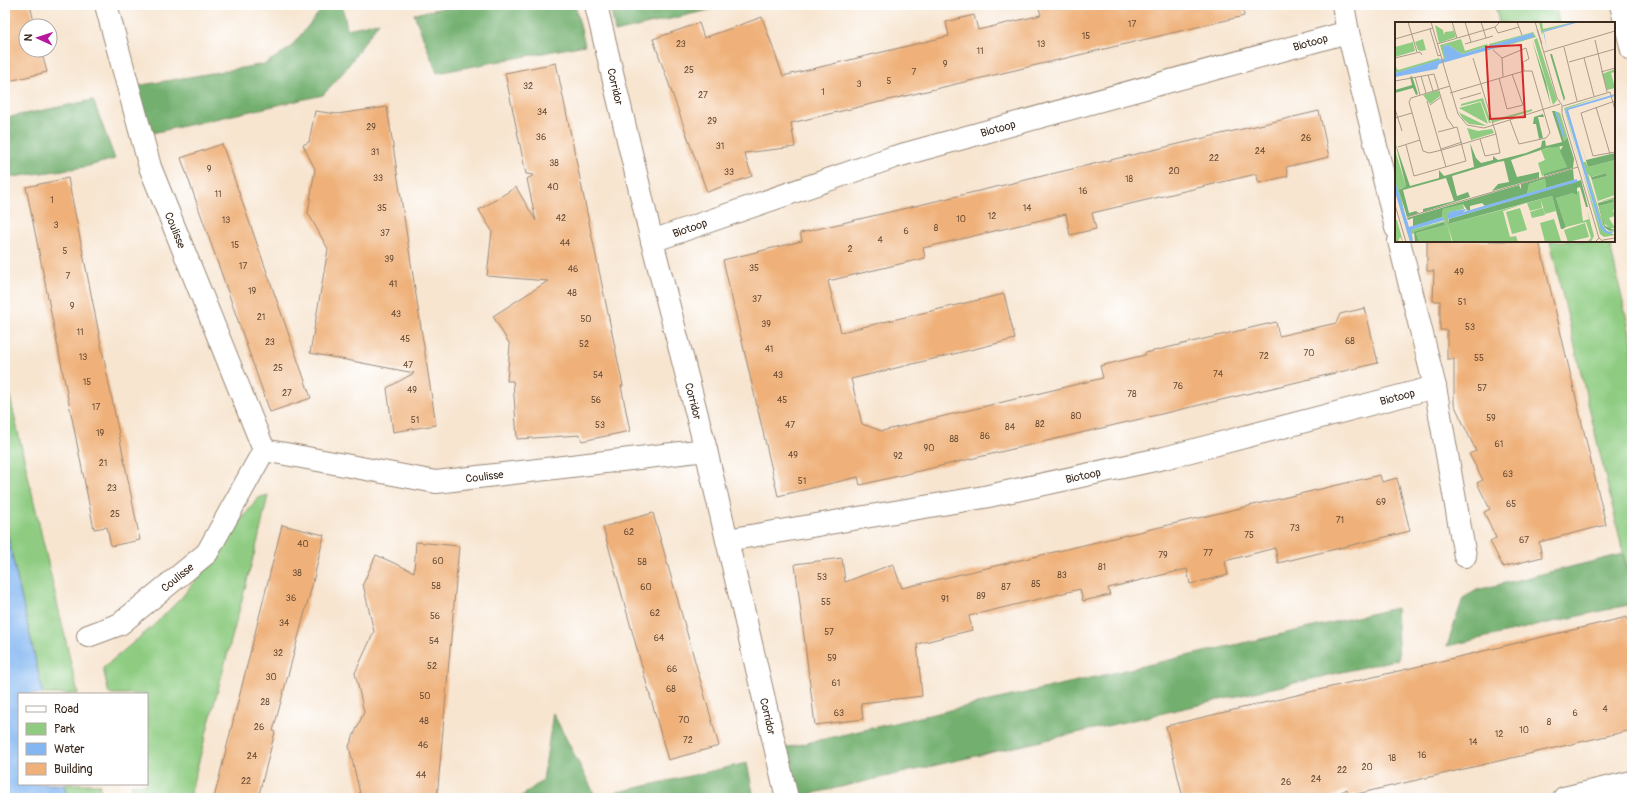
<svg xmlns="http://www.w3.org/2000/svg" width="1637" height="803" font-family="Pangolin,sans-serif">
	<rect width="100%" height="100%" fill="#fff"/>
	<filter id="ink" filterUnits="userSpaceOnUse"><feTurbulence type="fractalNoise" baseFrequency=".025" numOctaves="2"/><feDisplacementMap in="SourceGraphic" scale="8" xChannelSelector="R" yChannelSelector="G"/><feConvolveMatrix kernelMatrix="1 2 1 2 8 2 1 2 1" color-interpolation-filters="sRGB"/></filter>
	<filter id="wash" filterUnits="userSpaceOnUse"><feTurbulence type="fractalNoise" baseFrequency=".012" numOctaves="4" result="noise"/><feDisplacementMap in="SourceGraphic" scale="16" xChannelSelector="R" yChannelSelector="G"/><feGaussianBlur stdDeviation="0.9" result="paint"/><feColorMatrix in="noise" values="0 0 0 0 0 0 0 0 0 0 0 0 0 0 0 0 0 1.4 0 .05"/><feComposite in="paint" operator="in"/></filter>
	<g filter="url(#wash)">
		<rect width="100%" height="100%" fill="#f7e5d0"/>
		<g fill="#8fcc82" stroke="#657b50">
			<polygon points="1495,5 1555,5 1559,23 1499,23"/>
			<polygon points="1550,241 1609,241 1632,342 1632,590"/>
			<polygon points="5,375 78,694 43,694 5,524"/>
			<polygon points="268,495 259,536 189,798 135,798 131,784 147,784 147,694 109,694 103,668 152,627 183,596 258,498"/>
			<polygon points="64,784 99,784 103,798 67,798"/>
		</g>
		<g fill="#73b070" stroke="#576d47">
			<polygon points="325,5 342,5 347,29 379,22 345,70 323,95 143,135 130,87 265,64 290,48"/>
			<polygon points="457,5 575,5 585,45 437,73 414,14"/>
			<polygon points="610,5 730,5 615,32"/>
			<polygon points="93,100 115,159 85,167 5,178 5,118"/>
			<polygon points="1623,554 1632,590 1632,604 1447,646 1463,598 1477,590"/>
			<polygon points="1396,608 1399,659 797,797 785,748"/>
			<polygon points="553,713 596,797 747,763 754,798 519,798 543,780"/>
		</g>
		<polygon fill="#84b7f1" stroke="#607088" points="5,524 43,694 19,694 19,784 64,784 67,798 5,798"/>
		<g id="blocks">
			<g fill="#efb179">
				<polygon points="5,5 30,5 35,26 26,26 26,50 41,50 47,72 5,82"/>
				<polygon points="1038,5 1243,5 1244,16 791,123 795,147 744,153 752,176 707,192 653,39 699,23 704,38 762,17 783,76 949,36 946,22 974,15 978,30 1041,15"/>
				<polygon points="556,63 623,386 621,386 630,431 582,441 580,435 517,439 513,381 507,381 510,345 493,316 548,281 487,276 492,231 479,210 516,187 536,221 527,179 534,175 526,174 505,73"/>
				<polygon points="387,107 436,425 393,432 387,388 414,373 310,353 328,249 308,213 315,169 303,145 309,142 315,111 337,114"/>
				<polygon points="1319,111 1329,157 1286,167 1288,176 1259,183 1256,174 1092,213 1096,229 1070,235 1066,214 923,248 925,258 828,281 841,332 1004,294 1015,339 851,379 862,424 882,431 1103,378 1100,366 1145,355 1145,353 1276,322 1279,336 1336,323 1340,314 1365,308 1378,363 860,485 858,477 778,496 723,260 802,241 800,233"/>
				<polygon points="222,144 311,398 270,412 181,158"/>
				<polygon points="68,178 140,540 111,546 107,527 94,529 26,187"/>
				<polygon points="1427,241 1539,241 1606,525 1539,542 1542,557 1503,567 1490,541 1496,538 1484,512 1490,509 1477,483 1483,480 1469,454 1476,451 1454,404 1454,359 1447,359 1447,330 1440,330 1440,301 1433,301 1434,271 1427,271"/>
				<polygon points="1380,475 1382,482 1397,478 1410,531 1278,563 1275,548 1225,561 1228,575 1190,584 1187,569 1108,588 1110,595 1083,601 1080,589 969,616 972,630 917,644 922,696 861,703 863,719 815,725 795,564 842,558 845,582 893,564 902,588"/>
				<polygon points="653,513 719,746 668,760 603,527"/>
				<polygon points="282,525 324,535 313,582 273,731 275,732 258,798 214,798"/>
				<polygon points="416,542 459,546 437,798 361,798 349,746 364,712 355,673 374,632 363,584 376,555 414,572"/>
				<polygon points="1627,617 1632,636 1632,730 1348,796 1347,789 1330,798 1183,798 1166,726"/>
			</g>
		</g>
	</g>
	<g filter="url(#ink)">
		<use href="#blocks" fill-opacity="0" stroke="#987" stroke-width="1"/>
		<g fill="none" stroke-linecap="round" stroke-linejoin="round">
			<defs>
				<g id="minor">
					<path id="s1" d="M 106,5 L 150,167 L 264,450"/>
					<path id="s2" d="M 596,5 L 652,241 L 706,450 L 787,798"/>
					<polyline points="1343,5 1348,32"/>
					<path id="s3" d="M 652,241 L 894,157 L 1348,32 L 1396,228"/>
					<polyline points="1435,387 1465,556"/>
					<path id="s4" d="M 727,540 L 984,497 L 1164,458 L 1435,387 L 1399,241"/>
					<path id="s5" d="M 88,636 L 120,624 L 207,553 L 264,450 L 436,482 L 706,450"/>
					<polyline points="1564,798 1632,782"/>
				</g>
				<polyline id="tertiary" points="1621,5 1632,50"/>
			</defs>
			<use href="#minor" stroke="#987" stroke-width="24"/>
			<use href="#tertiary" stroke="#987" stroke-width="24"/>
			<use href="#minor" stroke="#fff" stroke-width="22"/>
			<use href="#tertiary" stroke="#fff" stroke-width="22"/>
		</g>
	</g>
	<g text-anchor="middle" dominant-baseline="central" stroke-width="4" stroke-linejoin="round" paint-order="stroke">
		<g font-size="9" fill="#684c35">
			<text x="1132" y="24">17</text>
			<text x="1086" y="36">15</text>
			<text x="681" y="44">23</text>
			<text x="1041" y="44">13</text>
			<text x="980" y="51">11</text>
			<text x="945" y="64">9</text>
			<text x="689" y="70">25</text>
			<text x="914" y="72">7</text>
			<text x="889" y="81">5</text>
			<text x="859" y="84">3</text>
			<text x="528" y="86">32</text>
			<text x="823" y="92">1</text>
			<text x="703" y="95">27</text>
			<text x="542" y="112">34</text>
			<text x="712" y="121">29</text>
			<text x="371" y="127">29</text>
			<text x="541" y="137">36</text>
			<text x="1306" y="138">26</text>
			<text x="720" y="146">31</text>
			<text x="1260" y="151">24</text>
			<text x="375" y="152">31</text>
			<text x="1214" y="158">22</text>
			<text x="554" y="163">38</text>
			<text x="209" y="169">9</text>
			<text x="1174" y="171">20</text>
			<text x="729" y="172">33</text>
			<text x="378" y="178">33</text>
			<text x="1129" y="179">18</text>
			<text x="553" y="187">40</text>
			<text x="1083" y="191">16</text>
			<text x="218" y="194">11</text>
			<text x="52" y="200">1</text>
			<text x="382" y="208">35</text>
			<text x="1027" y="208">14</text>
			<text x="992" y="216">12</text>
			<text x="561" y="218">42</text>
			<text x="961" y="219">10</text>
			<text x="226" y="220">13</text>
			<text x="56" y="225">3</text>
			<text x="936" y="228">8</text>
			<text x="906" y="231">6</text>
			<text x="385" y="233">37</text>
			<text x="880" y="240">4</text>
			<text x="565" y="243">44</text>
			<text x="235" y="245">15</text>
			<text x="850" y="249">2</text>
			<text x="65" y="251">5</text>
			<text x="389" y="259">39</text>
			<text x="243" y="266">17</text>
			<text x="754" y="268">35</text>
			<text x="573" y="269">46</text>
			<text x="1459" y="272">49</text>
			<text x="68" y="276">7</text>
			<text x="393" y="284">41</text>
			<text x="252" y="291">19</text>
			<text x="572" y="293">48</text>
			<text x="757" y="299">37</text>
			<text x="1462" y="302">51</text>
			<text x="72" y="306">9</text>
			<text x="396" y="314">43</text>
			<text x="261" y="317">21</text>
			<text x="586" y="319">50</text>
			<text x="766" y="324">39</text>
			<text x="1470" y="327">53</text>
			<text x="80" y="332">11</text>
			<text x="405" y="339">45</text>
			<text x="1350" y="341">68</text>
			<text x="270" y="342">23</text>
			<text x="584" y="344">52</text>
			<text x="769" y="349">41</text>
			<text x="1309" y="353">70</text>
			<text x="1264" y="356">72</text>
			<text x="83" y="357">13</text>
			<text x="1479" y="358">55</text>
			<text x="408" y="365">47</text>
			<text x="278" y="368">25</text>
			<text x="1218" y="374">74</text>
			<text x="598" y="375">54</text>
			<text x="778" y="375">43</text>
			<text x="87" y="382">15</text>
			<text x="1178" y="386">76</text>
			<text x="1482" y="388">57</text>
			<text x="412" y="390">49</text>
			<text x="287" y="393">27</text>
			<text x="1132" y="394">78</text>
			<text x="596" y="400">56</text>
			<text x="782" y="400">45</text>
			<text x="96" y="407">17</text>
			<text x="1076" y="416">80</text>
			<text x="1491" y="418">59</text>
			<text x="415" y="420">51</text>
			<text x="1040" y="424">82</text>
			<text x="600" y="425">53</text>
			<text x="790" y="425">47</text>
			<text x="1010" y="427">84</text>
			<text x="100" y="433">19</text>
			<text x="985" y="436">86</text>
			<text x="954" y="439">88</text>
			<text x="1499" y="444">61</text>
			<text x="929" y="448">90</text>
			<text x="793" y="455">49</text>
			<text x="898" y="456">92</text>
			<text x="103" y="463">21</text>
			<text x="1508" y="474">63</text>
			<text x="802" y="481">51</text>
			<text x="112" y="488">23</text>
			<text x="1381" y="502">69</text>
			<text x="1511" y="504">65</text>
			<text x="115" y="514">25</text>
			<text x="1340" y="520">71</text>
			<text x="1295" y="528">73</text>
			<text x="629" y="532">62</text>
			<text x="1249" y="535">75</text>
			<text x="1524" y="540">67</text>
			<text x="303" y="544">40</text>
			<text x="1208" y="553">77</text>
			<text x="1163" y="555">79</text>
			<text x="438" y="561">60</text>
			<text x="642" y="562">58</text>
			<text x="1102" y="567">81</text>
			<text x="297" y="573">38</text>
			<text x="1062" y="575">83</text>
			<text x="822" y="577">53</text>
			<text x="1036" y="584">85</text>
			<text x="436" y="586">58</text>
			<text x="646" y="587">60</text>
			<text x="1006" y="587">87</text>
			<text x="981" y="596">89</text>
			<text x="291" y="598">36</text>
			<text x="945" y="599">91</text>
			<text x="826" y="602">55</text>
			<text x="655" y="613">62</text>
			<text x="435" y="616">56</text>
			<text x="284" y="623">34</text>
			<text x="829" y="632">57</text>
			<text x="659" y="638">64</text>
			<text x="434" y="641">54</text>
			<text x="278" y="653">32</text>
			<text x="832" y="658">59</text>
			<text x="432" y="666">52</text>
			<text x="672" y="669">66</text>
			<text x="271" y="677">30</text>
			<text x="836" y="683">61</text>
			<text x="671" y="689">68</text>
			<text x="425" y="696">50</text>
			<text x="265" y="702">28</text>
			<text x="1605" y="709">4</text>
			<text x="839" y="713">63</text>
			<text x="1575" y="713">6</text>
			<text x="684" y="720">70</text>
			<text x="424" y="721">48</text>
			<text x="1549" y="722">8</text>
			<text x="259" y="727">26</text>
			<text x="1524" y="730">10</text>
			<text x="1499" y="734">12</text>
			<text x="688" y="740">72</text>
			<text x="1473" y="742">14</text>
			<text x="423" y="745">46</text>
			<text x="1422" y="755">16</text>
			<text x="252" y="756">24</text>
			<text x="1392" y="758">18</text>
			<text x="1367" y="767">20</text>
			<text x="1342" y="770">22</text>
			<text x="421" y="775">44</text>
			<text x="1316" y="779">24</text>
			<text x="246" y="781">22</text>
			<text x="1286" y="782">26</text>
		</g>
		<g font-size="11" fill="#3b2a1e" stroke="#fff">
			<text stroke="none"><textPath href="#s3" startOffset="688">Biotoop</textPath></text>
			<text stroke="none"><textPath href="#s2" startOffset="84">Corridor</textPath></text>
			<text stroke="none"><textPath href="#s3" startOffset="364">Biotoop</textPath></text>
			<text stroke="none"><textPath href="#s3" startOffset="40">Biotoop</textPath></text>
			<text stroke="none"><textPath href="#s1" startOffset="236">Coulisse</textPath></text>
			<text stroke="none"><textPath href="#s4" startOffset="686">Biotoop</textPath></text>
			<text stroke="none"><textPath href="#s2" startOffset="408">Corridor</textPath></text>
			<text stroke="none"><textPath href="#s5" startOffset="488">Coulisse</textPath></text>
			<text stroke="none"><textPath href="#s4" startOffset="362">Biotoop</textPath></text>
			<text stroke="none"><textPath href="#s5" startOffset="108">Coulisse</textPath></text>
			<text stroke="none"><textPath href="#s2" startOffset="732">Corridor</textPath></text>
		</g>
	</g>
	<g transform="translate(1395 22)">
		<rect width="220" height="220" fill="#f7e5d0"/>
		<path d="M 144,0 L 147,0 L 148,7 L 179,0 L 148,9 L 147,13 ZM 40,3 L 48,8 L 49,13 L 50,10 L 58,9 L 57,4 L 61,15 L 44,21 ZM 138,10 L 141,15 L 96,28 L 138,14 L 137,11 L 94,24 L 94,22 ZM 142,16 L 162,78 L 158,83 L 139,18 ZM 28,17 L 31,28 L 26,29 L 23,28 L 20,20 ZM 66,17 L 70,29 L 92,22 L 93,24 L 67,32 L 53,23 L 49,24 L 51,35 L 49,37 L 45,23 ZM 18,20 L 20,29 L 0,35 L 0,25 ZM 44,36 L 45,38 L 0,51 L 0,44 L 3,48 ZM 220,47 L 220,50 L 216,51 L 220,66 L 212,68 L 207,52 ZM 43,68 L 45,74 L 35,82 L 28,73 ZM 214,72 L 170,87 L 185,144 L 169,86 ZM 88,76 L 96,101 L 94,101 L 86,79 L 66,84 L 66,82 ZM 85,80 L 86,81 L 93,102 L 64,86 ZM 137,87 L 137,89 L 97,101 L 97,98 ZM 63,89 L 65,91 L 92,104 L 74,102 L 68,97 ZM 160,89 L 165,91 L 172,116 L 169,119 ZM 72,106 L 83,109 L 97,107 L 99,111 L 76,118 ZM 164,123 L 172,145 L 147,154 L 143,141 L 150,138 L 146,128 ZM 0,128 L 11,164 L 5,167 L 10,195 L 0,159 ZM 220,138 L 220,173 L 203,179 L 197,158 L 212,154 L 211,151 L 196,155 L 193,152 L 209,205 L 220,208 L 215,210 L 207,203 L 188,140 L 191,140 L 193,145 ZM 186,145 L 205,205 L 220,213 L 209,215 L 205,212 ZM 150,157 L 151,166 L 132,172 L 134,162 ZM 184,169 L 188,199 L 194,197 L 192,187 L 199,214 L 196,220 L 192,220 L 196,216 L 191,200 L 171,205 L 161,176 ZM 157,174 L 161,189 L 150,192 L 146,178 L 147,186 L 135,189 L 132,181 ZM 220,175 L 220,187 L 218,188 L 220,194 L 214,196 L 220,206 L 214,206 L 209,201 L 204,184 L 219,180 L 218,177 L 203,180 ZM 68,181 L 69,187 L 54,190 L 53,202 L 129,182 L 108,189 L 115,215 L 121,214 L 123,220 L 58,220 L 52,202 L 57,220 L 24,220 L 21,211 L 50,203 L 49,200 L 17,212 L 18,220 L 15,208 L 50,199 L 47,195 L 48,187 ZM 125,186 L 132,208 L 117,212 L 111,190 ZM 148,186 L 150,193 L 137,196 L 135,190 ZM 159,197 L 166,219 L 150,220 L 145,201 ZM 0,198 L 2,198 L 8,220 L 5,215 L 3,220 L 0,220 ZM 190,201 L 194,215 L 173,220 L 169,208 Z" fill="#8fcc82"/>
		<path d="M 137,18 L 151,60 L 156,84 L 149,60 ZM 155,32 L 157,32 L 170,76 L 169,79 ZM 17,54 L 23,72 L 21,73 L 18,66 L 0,71 L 0,68 L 17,63 L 15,55 ZM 157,89 L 160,89 L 169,119 L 172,116 L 165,91 L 179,137 L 178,146 L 149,154 L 149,152 L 172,145 L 165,129 L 168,124 L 152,126 L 116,138 L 122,155 L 144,150 L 144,156 L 97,169 L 103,162 L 114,160 L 109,139 L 103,140 L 57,154 L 62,174 L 73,170 L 75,175 L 28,190 L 28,187 L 59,179 L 51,156 L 8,168 L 14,191 L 21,189 L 24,191 L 12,195 L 4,168 L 11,164 L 0,120 L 15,164 L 44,156 L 44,148 L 49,154 L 79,145 L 75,121 L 81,136 L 86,141 L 98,138 L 98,134 L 103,138 L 131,131 L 146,125 L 147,119 L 150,118 L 151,124 L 167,120 ZM 148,92 L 149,95 L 143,95 L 148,116 L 144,117 L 141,102 L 138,102 L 139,95 ZM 184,116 L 191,138 L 220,131 L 220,138 L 193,145 ZM 178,147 L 179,158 L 151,166 L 150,157 L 146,158 L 134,162 L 132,172 L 90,184 L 87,181 L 75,184 L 75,188 L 73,189 L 68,182 L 48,187 L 47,195 L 18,205 L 18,196 L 13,198 L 12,196 L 124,163 L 126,167 L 126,162 ZM 195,151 L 197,155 L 211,151 L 212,154 L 197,158 L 203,181 L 218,177 L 219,180 L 204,184 L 210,204 L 220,208 L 214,208 L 209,205 ZM 186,158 L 193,185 L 191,185 L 185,165 L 182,166 L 182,173 L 178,171 L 161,176 L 171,205 L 168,207 L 166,207 L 157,174 L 53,202 L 54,197 ZM 49,200 L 50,203 L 21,211 L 24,220 L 20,220 L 19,210 Z" fill="#73b070"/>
		<path d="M 179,0 L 184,0 L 149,10 L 152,27 L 148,9 ZM 137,11 L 139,15 L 44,42 L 42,47 L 0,55 L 0,51 L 50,36 L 48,24 L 53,23 L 67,32 ZM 220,72 L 220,74 L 173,88 L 207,203 L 213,210 L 220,209 L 215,212 L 209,210 L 205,205 L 170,87 ZM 182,157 L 182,160 L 140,172 L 54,197 L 52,196 L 54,190 L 58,189 L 72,187 L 68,190 ZM 0,159 L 14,205 L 47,195 L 50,198 L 16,208 L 18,220 L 15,220 L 0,170 Z" fill="#84b7f1"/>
		<path fill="none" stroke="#84b7f1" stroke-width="2" d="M 161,90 L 169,115"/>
		<path fill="none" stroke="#ac9a89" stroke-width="1" d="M 13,0 L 22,30M 36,0 L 63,92 L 72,103 L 89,106 L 165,82M 57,0 L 62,16M 70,0 L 76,20M 86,0 L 91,16M 122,0 L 127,13M 140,0 L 147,22M 100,5 L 103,11 L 124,5M 35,7 L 43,34 L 46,33M 142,7 L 162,76 L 167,83 L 167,92 L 186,155M 0,17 L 38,6M 200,18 L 212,70M 42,22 L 100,5 L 105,0M 70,22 L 98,14M 169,25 L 182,79M 98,28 L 107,36 L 108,55M 149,30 L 220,9M 0,36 L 25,30 L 27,33M 107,36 L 131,26 L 134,37 L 128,40 L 129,49M 189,36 L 199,74M 174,40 L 220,27M 206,50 L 220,46M 33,53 L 38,69M 26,54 L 31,71M 20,55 L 25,73M 104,56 L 112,87 L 128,83 L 117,52M 0,59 L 39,52 L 52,96 L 59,106M 55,71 L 129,49 L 137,49 L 155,111 L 151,116 L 124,122 L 115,98M 65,77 L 86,71M 32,79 L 51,145M 220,79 L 186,91 L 198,134 L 220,130M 35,83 L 46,75M 168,84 L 215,70 L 220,88M 201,85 L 215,132M 0,87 L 7,109M 0,96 L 17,91M 85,117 L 90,134 L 105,131 L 101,112M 67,122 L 101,112 L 78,36M 11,123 L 19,154 L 71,139 L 62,105 L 43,110M 3,125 L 25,118M 46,127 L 67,120M 47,128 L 34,131 L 28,129 L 14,80 L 16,76 L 55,64M 47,128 L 67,122M 186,155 L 204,216M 0,183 L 11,220M 12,195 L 183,145M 208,218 L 220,216M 200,220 L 204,216 L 209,220"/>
		<path fill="#d62828" fill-opacity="0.15" stroke="#d62828" stroke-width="2" d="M 126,23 L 130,95 L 95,97 L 91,25 Z"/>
		<rect width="220" height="220" fill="none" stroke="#3b2a1e" stroke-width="2"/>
	</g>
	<rect width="1637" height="803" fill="none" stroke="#fff" stroke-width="20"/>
	<rect x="18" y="693" width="130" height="92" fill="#ffffff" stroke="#b1aaa5"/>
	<rect x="26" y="706" width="20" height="6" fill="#ffffff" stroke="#b1aaa5"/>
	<text x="54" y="713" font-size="12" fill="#3b2a1e">Road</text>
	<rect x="26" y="723" width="20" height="12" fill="#8fcc82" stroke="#b1aaa5"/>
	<text x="54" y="733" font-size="12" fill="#3b2a1e">Park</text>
	<rect x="26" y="743" width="20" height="12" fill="#84b7f1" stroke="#b1aaa5"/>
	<text x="54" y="753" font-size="12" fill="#3b2a1e">Water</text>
	<rect x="26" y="763" width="20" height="12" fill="#efb179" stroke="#b1aaa5"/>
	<text x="54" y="773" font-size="12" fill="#3b2a1e">Building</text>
	<g transform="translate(38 38) rotate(273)"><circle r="19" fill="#ffffff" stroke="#b1aaa5"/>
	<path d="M0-3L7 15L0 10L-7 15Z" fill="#b5179e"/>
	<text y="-6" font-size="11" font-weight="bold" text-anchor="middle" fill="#3b2a1e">N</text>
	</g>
</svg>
